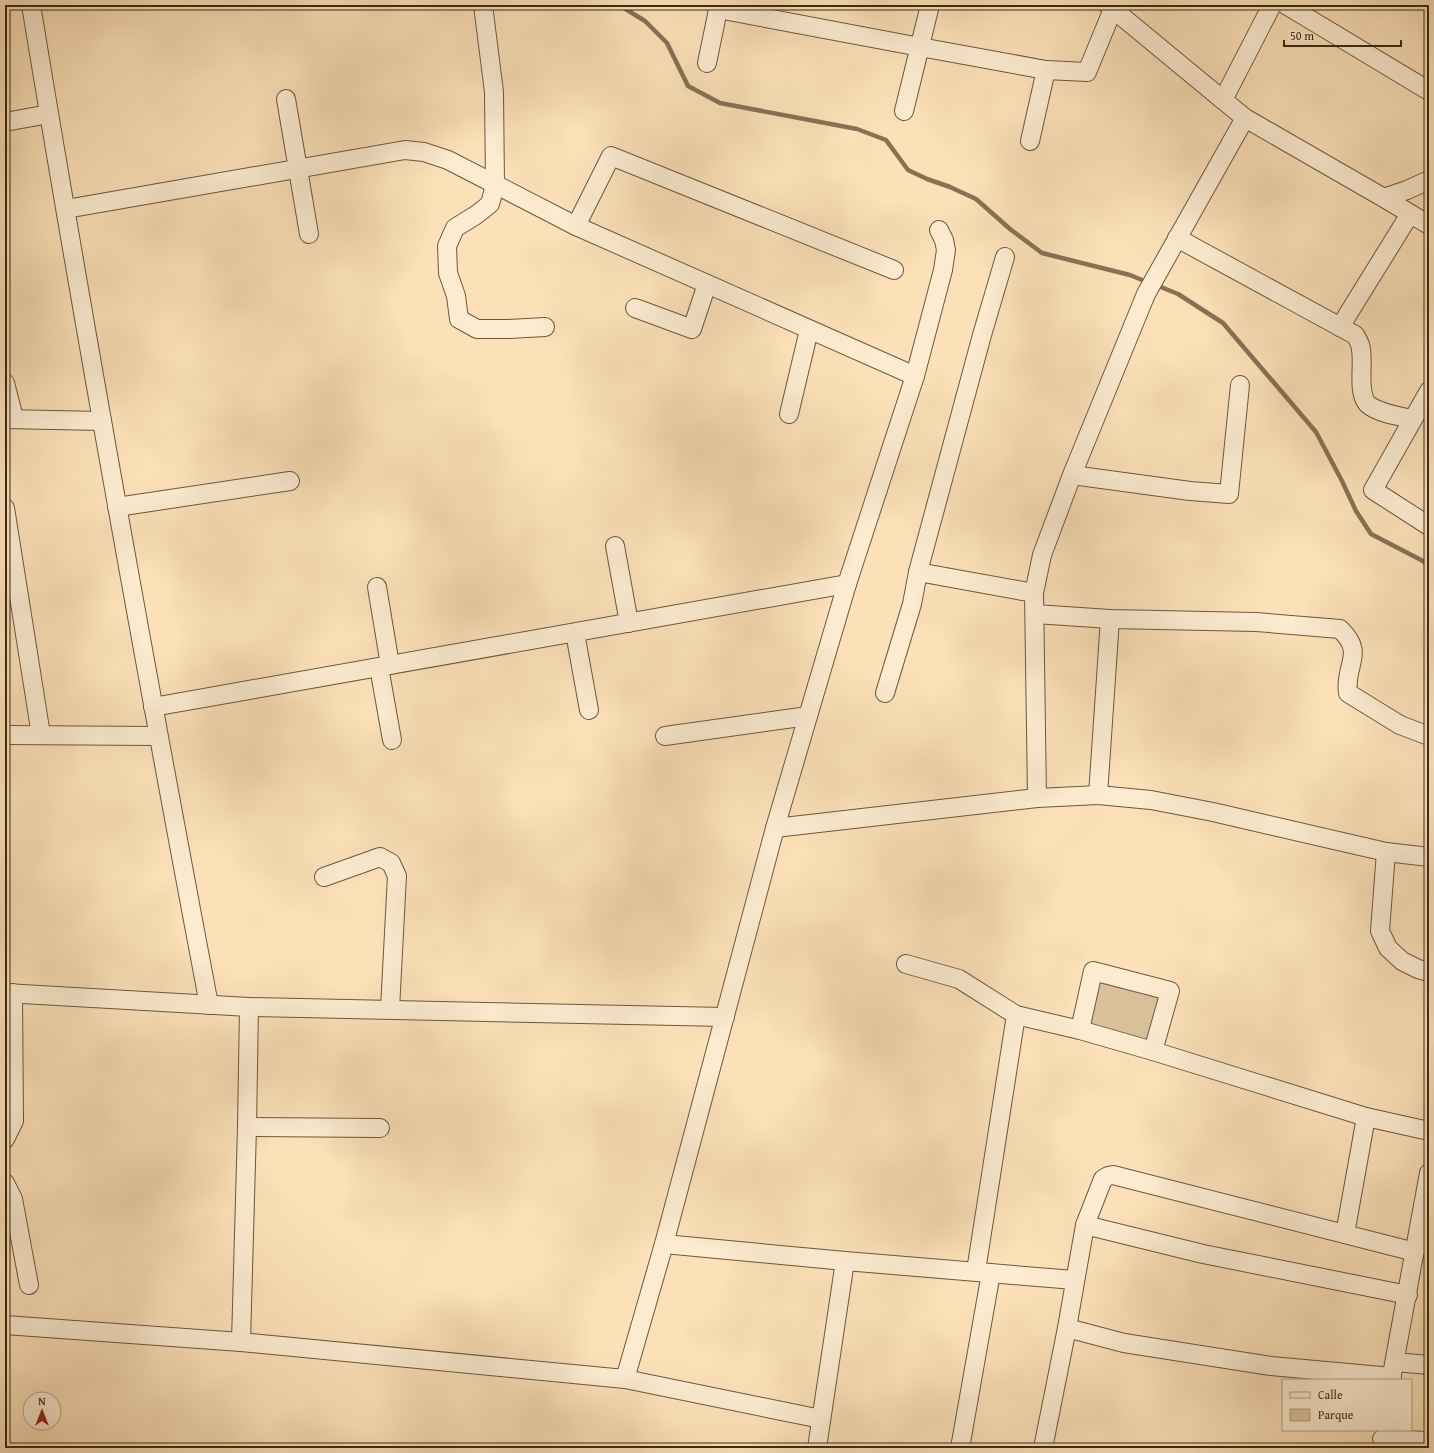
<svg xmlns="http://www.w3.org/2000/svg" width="1434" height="1453" font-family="'Gentium Book Plus',serif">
	<rect width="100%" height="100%" fill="#fbe0b8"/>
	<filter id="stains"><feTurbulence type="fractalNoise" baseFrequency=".005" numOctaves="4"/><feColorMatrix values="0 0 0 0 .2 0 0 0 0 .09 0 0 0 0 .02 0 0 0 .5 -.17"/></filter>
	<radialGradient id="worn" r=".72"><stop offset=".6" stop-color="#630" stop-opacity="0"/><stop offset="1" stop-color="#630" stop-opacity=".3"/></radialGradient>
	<polygon fill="#dac19c" stroke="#8a7658" points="1098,979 1162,996 1148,1043 1087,1025"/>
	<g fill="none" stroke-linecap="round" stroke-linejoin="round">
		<g stroke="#877256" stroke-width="4.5">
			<polyline points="619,5 645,21 667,43 688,86 720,103 857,129 886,140 908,170 927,179 950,187 976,199 1010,229 1042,253 1130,275 1147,282"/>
			<polyline points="1156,285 1178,294 1223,323 1316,432 1342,481 1356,511 1371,534 1423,561 1429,566"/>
		</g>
		<defs>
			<g id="street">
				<path d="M 31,5 C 86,339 146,672 209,1005"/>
				<polyline points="483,5 494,92 495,185 490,204 476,215 455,228 447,246 448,273 456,296 459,319 477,329 509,329 545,327"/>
				<polyline points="1108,5 1223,100"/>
				<polyline points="1286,5 1429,91"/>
				<polyline points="718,9 920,47 1046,70 1087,72 1113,9"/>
				<polyline points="707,63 719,5"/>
				<polyline points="286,99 309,234"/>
				<polyline points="904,111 930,5"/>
				<polyline points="1245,118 1223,100 1272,5"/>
				<polyline points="5,122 49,114"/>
				<polyline points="1030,141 1046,70"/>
				<polyline points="1384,198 1407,190 1429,180"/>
				<polyline points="66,209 405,150 424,152 448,160 576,226 915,376"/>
				<polyline points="576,226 611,156 894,270"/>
				<path d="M 1177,238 L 1355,335 C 1358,340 1361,344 1361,350 C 1364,365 1356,397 1370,406 C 1382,414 1399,416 1412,419"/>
				<polyline points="1005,257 982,335 918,572 1034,593"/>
				<polyline points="635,308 692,329 707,284"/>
				<polyline points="1340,327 1410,214"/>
				<polyline points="5,383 14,418"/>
				<polyline points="1429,391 1373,490 1429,526"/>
				<polyline points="789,414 809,330"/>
				<polyline points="5,419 102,421"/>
				<polyline points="1072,475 1190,491 1229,494 1240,385"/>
				<polyline points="117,507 290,481"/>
				<polyline points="5,508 41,735"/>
				<polyline points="615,546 629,623"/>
				<polyline points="377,587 390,665"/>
				<path d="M 1035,614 L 1110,619 L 1256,622 L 1340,629 C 1366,654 1344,664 1348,693 L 1400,725 L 1429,736"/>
				<polyline points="575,633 589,710"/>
				<polyline points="379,667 392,740"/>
				<polyline points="885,693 912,604 918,572"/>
				<polyline points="153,707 847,584"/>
				<polyline points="5,735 158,736"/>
				<polyline points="665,736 808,716"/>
				<polyline points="1098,795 1110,619"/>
				<polyline points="1037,798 1034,593 1042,555 1072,475 1146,294 1245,118 1384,198 1429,225"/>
				<polyline points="775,828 1037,798 1098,795 1151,800 1213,812 1386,852 1429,857"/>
				<polyline points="1386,852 1380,931 1388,948 1402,961 1418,969 1429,972"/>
				<polyline points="324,877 380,857 391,863 397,876 390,1009"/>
				<polyline points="906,964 959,979 1016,1015 1080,1030 1153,1051 1366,1117 1429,1131"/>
				<polyline points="5,993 249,1007 725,1017"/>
				<polyline points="1080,1030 1093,971 1170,991 1153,1051"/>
				<polyline points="247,1127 380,1128"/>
				<polyline points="5,1139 14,1121 13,993"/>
				<polyline points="5,1183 13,1199 29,1285"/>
				<polyline points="1085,1225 1203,1254 1408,1295"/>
				<polyline points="1345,1234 1366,1117"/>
				<polyline points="664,1244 845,1261 1074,1280"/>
				<polyline points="976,1271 1016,1015"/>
				<polyline points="5,1325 241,1342 625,1379 821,1419"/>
				<polyline points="1067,1328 1124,1343 1271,1366 1392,1377"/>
				<polyline points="241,1342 247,1127 249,1007"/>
				<polyline points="1395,1362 1429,1365"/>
				<polyline points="625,1379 664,1244 775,828 847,584 915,376 943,270 946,250 944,240 939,230"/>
				<polyline points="1391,1380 1429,1173"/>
				<polyline points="1382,1439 1429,1441"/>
				<polyline points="817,1448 845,1261"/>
				<polyline points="960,1448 991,1273"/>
				<polyline points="1043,1448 1067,1328 1085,1225 1103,1179 1108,1176 1113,1175 1415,1252"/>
			</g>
		</defs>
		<use href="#street" stroke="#6b583e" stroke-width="20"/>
		<use href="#street" stroke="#fcebd1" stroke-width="18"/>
	</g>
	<rect width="1434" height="1453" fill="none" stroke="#fbe0b8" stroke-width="20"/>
	<rect x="6" y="6" width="1422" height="1441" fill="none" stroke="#3b2a15" stroke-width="2"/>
	<rect x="10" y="10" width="1414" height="1433" fill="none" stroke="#3b2a15"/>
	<rect x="1282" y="1379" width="130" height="52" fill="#fcebd1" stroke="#af9e86"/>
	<rect x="1290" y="1392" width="20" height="6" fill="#fcebd1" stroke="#af9e86"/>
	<text x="1318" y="1399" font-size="12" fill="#3b2a15">Calle</text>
	<rect x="1290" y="1409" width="20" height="12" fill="#dac19c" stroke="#af9e86"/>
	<text x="1318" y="1419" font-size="12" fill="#3b2a15">Parque</text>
	<g transform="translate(42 1411)"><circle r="19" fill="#fcebd1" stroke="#af9e86"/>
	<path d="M0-3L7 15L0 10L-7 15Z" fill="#8f2418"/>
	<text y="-6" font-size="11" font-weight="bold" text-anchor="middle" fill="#3b2a15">N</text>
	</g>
	<path d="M1284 40v6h117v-6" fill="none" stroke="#3b2a15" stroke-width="2"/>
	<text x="1290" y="40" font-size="12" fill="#3b2a15" stroke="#fcebd1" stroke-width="3" paint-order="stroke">50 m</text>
	<rect width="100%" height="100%" filter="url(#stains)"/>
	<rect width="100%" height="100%" fill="url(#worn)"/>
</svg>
